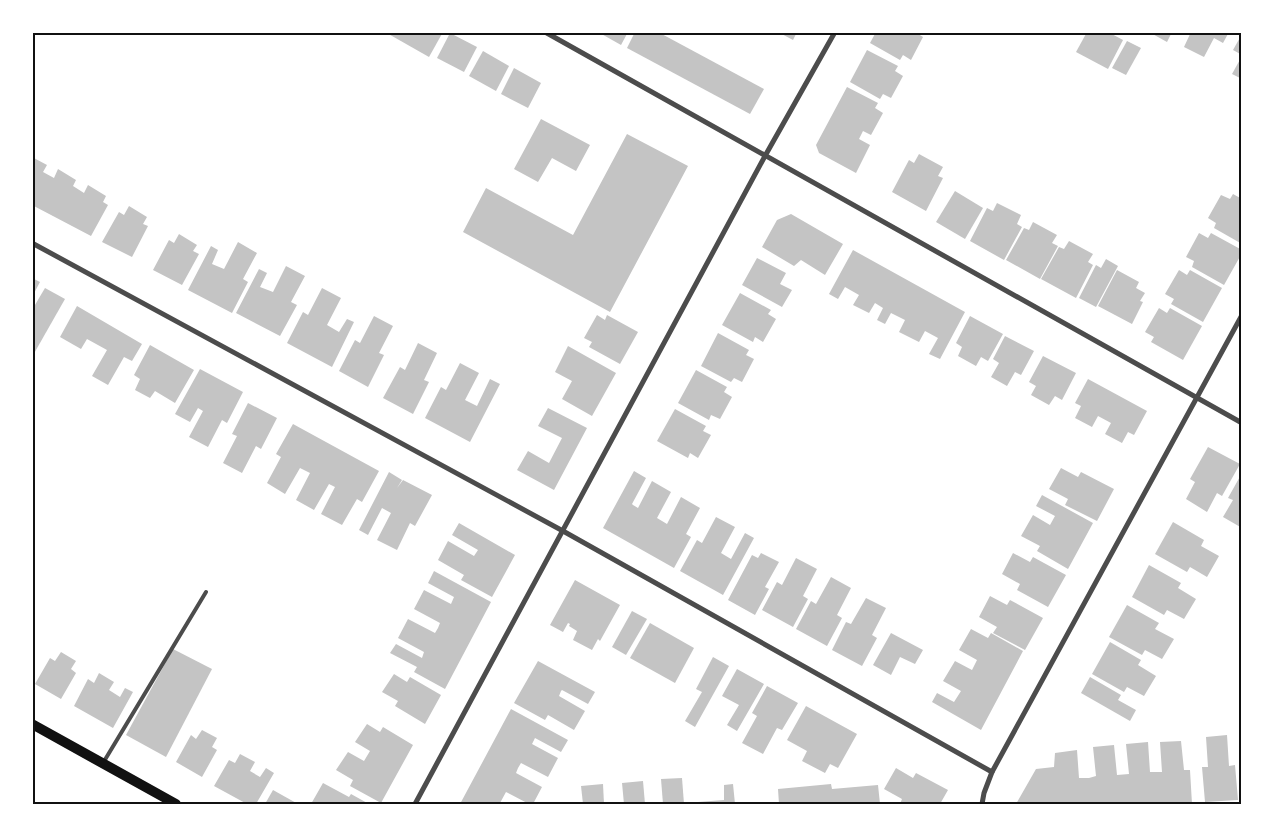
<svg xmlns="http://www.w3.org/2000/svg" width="1274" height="837" font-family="Commissioner,sans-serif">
	<rect width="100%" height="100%" fill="#fff"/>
	<g fill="#c4c4c4">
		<polygon points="385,32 443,32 429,57"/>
		<polygon points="598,32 628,32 621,45"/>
		<polygon points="635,32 658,32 764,89 750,114 627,48"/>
		<polygon points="778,32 797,32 793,40"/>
		<polygon points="876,32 915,32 923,37 911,60 903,55 900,60 870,43"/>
		<polygon points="1087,32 1108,32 1123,40 1108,69 1076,52"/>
		<polygon points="1149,32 1172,32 1167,42"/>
		<polygon points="1191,32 1229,32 1223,43 1214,38 1204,57 1184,47"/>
		<polygon points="450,33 477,47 464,72 437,58"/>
		<polygon points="1242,34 1242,55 1233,50"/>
		<polygon points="1127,41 1141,48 1126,75 1112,68"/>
		<polygon points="867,50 898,66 895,71 903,76 891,98 883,94 880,99 850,82"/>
		<polygon points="483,51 509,66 496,91 469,76"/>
		<polygon points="1242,56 1242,79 1232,74"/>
		<polygon points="514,68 541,83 528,108 501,94"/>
		<polygon points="847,87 878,103 875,108 883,113 871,135 863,131 859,139 870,145 856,173 819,153 816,145"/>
		<polygon points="541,119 590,145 576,171 552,158 538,182 514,169"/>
		<polygon points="627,134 688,166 610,312 463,232 486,188 573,235"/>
		<polygon points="919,154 943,167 938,176 943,178 926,211 892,192 909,160 914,163"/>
		<polygon points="32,157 47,165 43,172 54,178 58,169 76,180 73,186 84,193 88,185 106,196 103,202 108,205 91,236 32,205"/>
		<polygon points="955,191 983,208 965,239 936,222"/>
		<polygon points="1233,194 1242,199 1242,244 1214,228 1216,223 1208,218 1221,195 1230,199"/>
		<polygon points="997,203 1021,215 1017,224 1022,227 1004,260 970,241 987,208 993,211"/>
		<polygon points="129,206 147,217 143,224 148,226 132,257 102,242 119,212 124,215"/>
		<polygon points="791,214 843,244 825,275 801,260 794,266 762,247 777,220"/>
		<polygon points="1033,222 1057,235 1052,243 1058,246 1040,279 1006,260 1024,228 1029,230"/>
		<polygon points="1199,233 1208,238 1211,233 1242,250 1242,253 1224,285 1192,267 1194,261 1186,257"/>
		<polygon points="179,234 197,245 193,251 199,254 182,285 153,270 169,240 174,243"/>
		<polygon points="1069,241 1093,254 1088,262 1093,265 1076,298 1041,279 1059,247 1064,249"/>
		<polygon points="238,242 257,253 243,279 248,282 232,313 188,290 211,246 218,250 212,264 224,269"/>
		<polygon points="853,250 965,312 940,359 929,354 938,338 925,331 919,342 899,332 905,320 891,313 885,324 877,320 883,308 875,303 869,313 853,305 859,295 845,287 838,299 829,294"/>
		<polygon points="757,258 786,273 780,284 792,290 782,307 742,285"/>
		<polygon points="1106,259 1118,266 1096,307 1079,298 1096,265 1101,268"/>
		<polygon points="286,266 305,276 291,302 297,305 280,336 236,313 259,269 267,273 260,287 273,292"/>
		<polygon points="1117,270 1139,282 1136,288 1145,293 1140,301 1143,302 1132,324 1098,306"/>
		<polygon points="1179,270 1187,275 1190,270 1222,288 1203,322 1171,304 1174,299 1165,294"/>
		<polygon points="32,278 40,282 32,297"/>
		<polygon points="45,288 65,299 32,357 32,310"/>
		<polygon points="322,288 341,298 327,325 339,332 347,319 354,322 332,367 287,343 303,312 308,315"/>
		<polygon points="740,293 771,310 768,314 776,319 763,342 755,337 753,342 722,325"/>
		<polygon points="77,306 142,344 132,361 124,357 108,385 92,376 107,350 87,339 81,349 60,337"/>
		<polygon points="1159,308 1167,313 1170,308 1202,326 1183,360 1151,342 1154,337 1145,332"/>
		<polygon points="597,315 605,320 607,315 638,332 620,364 589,347 592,342 584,338"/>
		<polygon points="374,316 393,326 379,353 384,355 368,387 339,371 355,340 360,343"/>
		<polygon points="970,316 1003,334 988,361 981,357 976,366 958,356 962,347 956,343"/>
		<polygon points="718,333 749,350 746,355 754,359 742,382 734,378 731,382 701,366"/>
		<polygon points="1005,336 1034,351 1021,375 1015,372 1007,386 991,377 999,363 993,359"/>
		<polygon points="418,343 437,353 424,380 429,382 413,414 383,398 400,367 405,370"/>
		<polygon points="150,345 194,370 175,403 155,391 150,398 135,390 140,379 134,375"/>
		<polygon points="568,346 616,373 592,416 562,399 572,381 555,372"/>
		<polygon points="1043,356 1076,373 1062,400 1055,396 1049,405 1031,395 1036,386 1029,382"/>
		<polygon points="460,363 479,373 465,400 477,406 490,379 500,384 470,442 425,418 441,387 446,390"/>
		<polygon points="200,369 243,392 227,423 222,420 208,447 189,437 203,411 198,408 190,422 175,414"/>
		<polygon points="696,370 727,387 724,392 732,397 720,419 711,415 709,420 678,403"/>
		<polygon points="1088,379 1147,411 1134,435 1128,432 1122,443 1105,434 1111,423 1098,416 1092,427 1075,418 1081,406 1075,403"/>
		<polygon points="248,403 277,418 261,449 256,446 242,473 223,463 237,436 232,434"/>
		<polygon points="548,408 587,428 554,490 517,470 528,451 549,463 562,438 538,426"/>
		<polygon points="675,409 706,426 703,431 711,435 698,458 690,453 688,458 657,441"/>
		<polygon points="293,424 379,471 362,502 357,499 342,525 321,514 335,487 329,484 314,510 296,500 310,473 300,468 285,494 267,483 281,457 276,454"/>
		<polygon points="1208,447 1240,464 1222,496 1217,493 1207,512 1186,499 1195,482 1190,479"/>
		<polygon points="1061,468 1078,477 1081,472 1114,489 1097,521 1065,505 1068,499 1049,489"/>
		<polygon points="634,471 646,478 632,504 633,505 638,508 652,481 671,492 657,518 667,524 681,497 700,508 686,534 691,537 674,568 603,528"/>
		<polygon points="389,472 402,480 397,488 403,480 432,495 415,526 410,523 397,550 377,540 391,513 382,508 368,535 359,530"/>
		<polygon points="1242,473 1242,528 1223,517 1233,500 1228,498"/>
		<polygon points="1042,495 1093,523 1068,569 1037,551 1040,546 1021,536 1033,515 1050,525 1055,516 1036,506"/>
		<polygon points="716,517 735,527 721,553 731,559 745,533 754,538 723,595 680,571 697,540 702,543"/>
		<polygon points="1173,522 1204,540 1201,546 1219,556 1207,577 1190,567 1187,572 1155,554"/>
		<polygon points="459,523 515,555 492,597 461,580 464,575 438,560 448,541 474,556 478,550 452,535"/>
		<polygon points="761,553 779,562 765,587 769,589 755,615 728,600 752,555 758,558"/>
		<polygon points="1013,553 1030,562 1033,557 1066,575 1048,607 1017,590 1020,584 1002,574"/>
		<polygon points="796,558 817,569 803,596 808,599 793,627 762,610 777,582 782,585"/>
		<polygon points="1149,565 1181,583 1178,588 1196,599 1184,619 1167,610 1164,615 1132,597"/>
		<polygon points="434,571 491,602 445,689 414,672 417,667 390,653 396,644 422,658 424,652 398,638 408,619 435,633 438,628 440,623 414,609 424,590 451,604 454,597 428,583"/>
		<polygon points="831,577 851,588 837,615 842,618 827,646 796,629 811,601 816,604"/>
		<polygon points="575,580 620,605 600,641 598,639 592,650 573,640 577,631 569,626 570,624 568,623 563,632 550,625"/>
		<polygon points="990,596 1007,605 1010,600 1043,618 1025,650 993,633 997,627 979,617"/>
		<polygon points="866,598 886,608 872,635 877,638 862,666 832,650 846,622 851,624"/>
		<polygon points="1127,605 1159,623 1155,629 1174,639 1162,659 1145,650 1142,655 1109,637"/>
		<polygon points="632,611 647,619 626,655 612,647"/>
		<polygon points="650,623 694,648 675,683 630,658"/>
		<polygon points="971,629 988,638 991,633 1023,651 981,730 932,702 937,693 954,702 961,691 943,681 955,661 972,670 977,660 959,650"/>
		<polygon points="891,633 923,650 915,664 900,657 891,675 873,665"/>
		<polygon points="1110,642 1141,660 1138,665 1156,676 1144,696 1127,687 1124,692 1092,674"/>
		<polygon points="173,649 212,669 166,757 126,735"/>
		<polygon points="61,652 76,661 71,669 76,673 61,699 35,684 50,658 55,661"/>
		<polygon points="713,657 729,666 695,727 685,721 702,692 696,689"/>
		<polygon points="538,661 595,692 588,704 562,690 561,691 559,696 585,711 574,730 548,715 545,720 514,703"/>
		<polygon points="737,669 764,684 737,731 727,725 739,705 722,696"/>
		<polygon points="99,673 114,682 109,690 120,697 125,688 133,692 113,728 74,706 88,679 94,683"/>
		<polygon points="394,674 407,682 410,677 441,695 425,724 395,706 398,701 382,692"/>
		<polygon points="1090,677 1121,695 1118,700 1136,710 1130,721 1081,693"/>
		<polygon points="767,686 798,703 782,730 777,728 763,754 742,743 757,716 752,713"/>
		<polygon points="806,706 857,734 838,768 830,764 825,773 802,761 807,751 787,740"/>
		<polygon points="511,709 568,740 561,752 535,738 532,744 558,758 548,777 521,763 518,768 516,773 542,787 533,804 529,804 506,792 500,803 503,804 460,804"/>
		<polygon points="367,724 380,732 383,727 413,745 381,803 350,786 353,780 336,770 348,752 364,761 370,751 355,742"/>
		<polygon points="202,730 217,738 212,747 217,750 202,777 176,762 191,735 196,739"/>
		<polygon points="1227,735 1229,766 1235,765 1238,800 1205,802 1202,767 1208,767 1206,737"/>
		<polygon points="1181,741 1184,770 1190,770 1192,804 1016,804 1036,769 1054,767 1055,753 1077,750 1079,778 1089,778 1096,776 1093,747 1114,745 1117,775 1129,774 1126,744 1148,742 1150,772 1162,772 1160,742"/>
		<polygon points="240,754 255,762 250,771 260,777 266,768 274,773 256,804 247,804 214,786 229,760 235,763"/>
		<polygon points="896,768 913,778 916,773 948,790 940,804 900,804 902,799 884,789"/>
		<polygon points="682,778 684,804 663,804 661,779"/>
		<polygon points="643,781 645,804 624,804 622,783"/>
		<polygon points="323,783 349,797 351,794 369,804 311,804"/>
		<polygon points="603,784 604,804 583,804 581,786"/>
		<polygon points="733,784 735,804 698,804 698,802 724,800 724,785"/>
		<polygon points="831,784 832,789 878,785 880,804 779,804 778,789"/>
		<polygon points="273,790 298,804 265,804"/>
	</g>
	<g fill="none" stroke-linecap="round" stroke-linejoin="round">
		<polyline stroke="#4c4c4c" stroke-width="4" points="103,763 206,592"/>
		<g stroke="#4c4c4c" stroke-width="5">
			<polyline points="545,32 1242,423"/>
			<polyline points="32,243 563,531 992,772"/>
			<polyline points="415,804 765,156 835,32"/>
			<polyline points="982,804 984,793 992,772 1242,315"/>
		</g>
		<polyline stroke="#111" stroke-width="10" points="32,724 176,804"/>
	</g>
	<rect width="1274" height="837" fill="none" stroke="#ffffff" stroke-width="68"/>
	<rect x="34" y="34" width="1206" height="769" fill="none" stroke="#111" stroke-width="2"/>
</svg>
